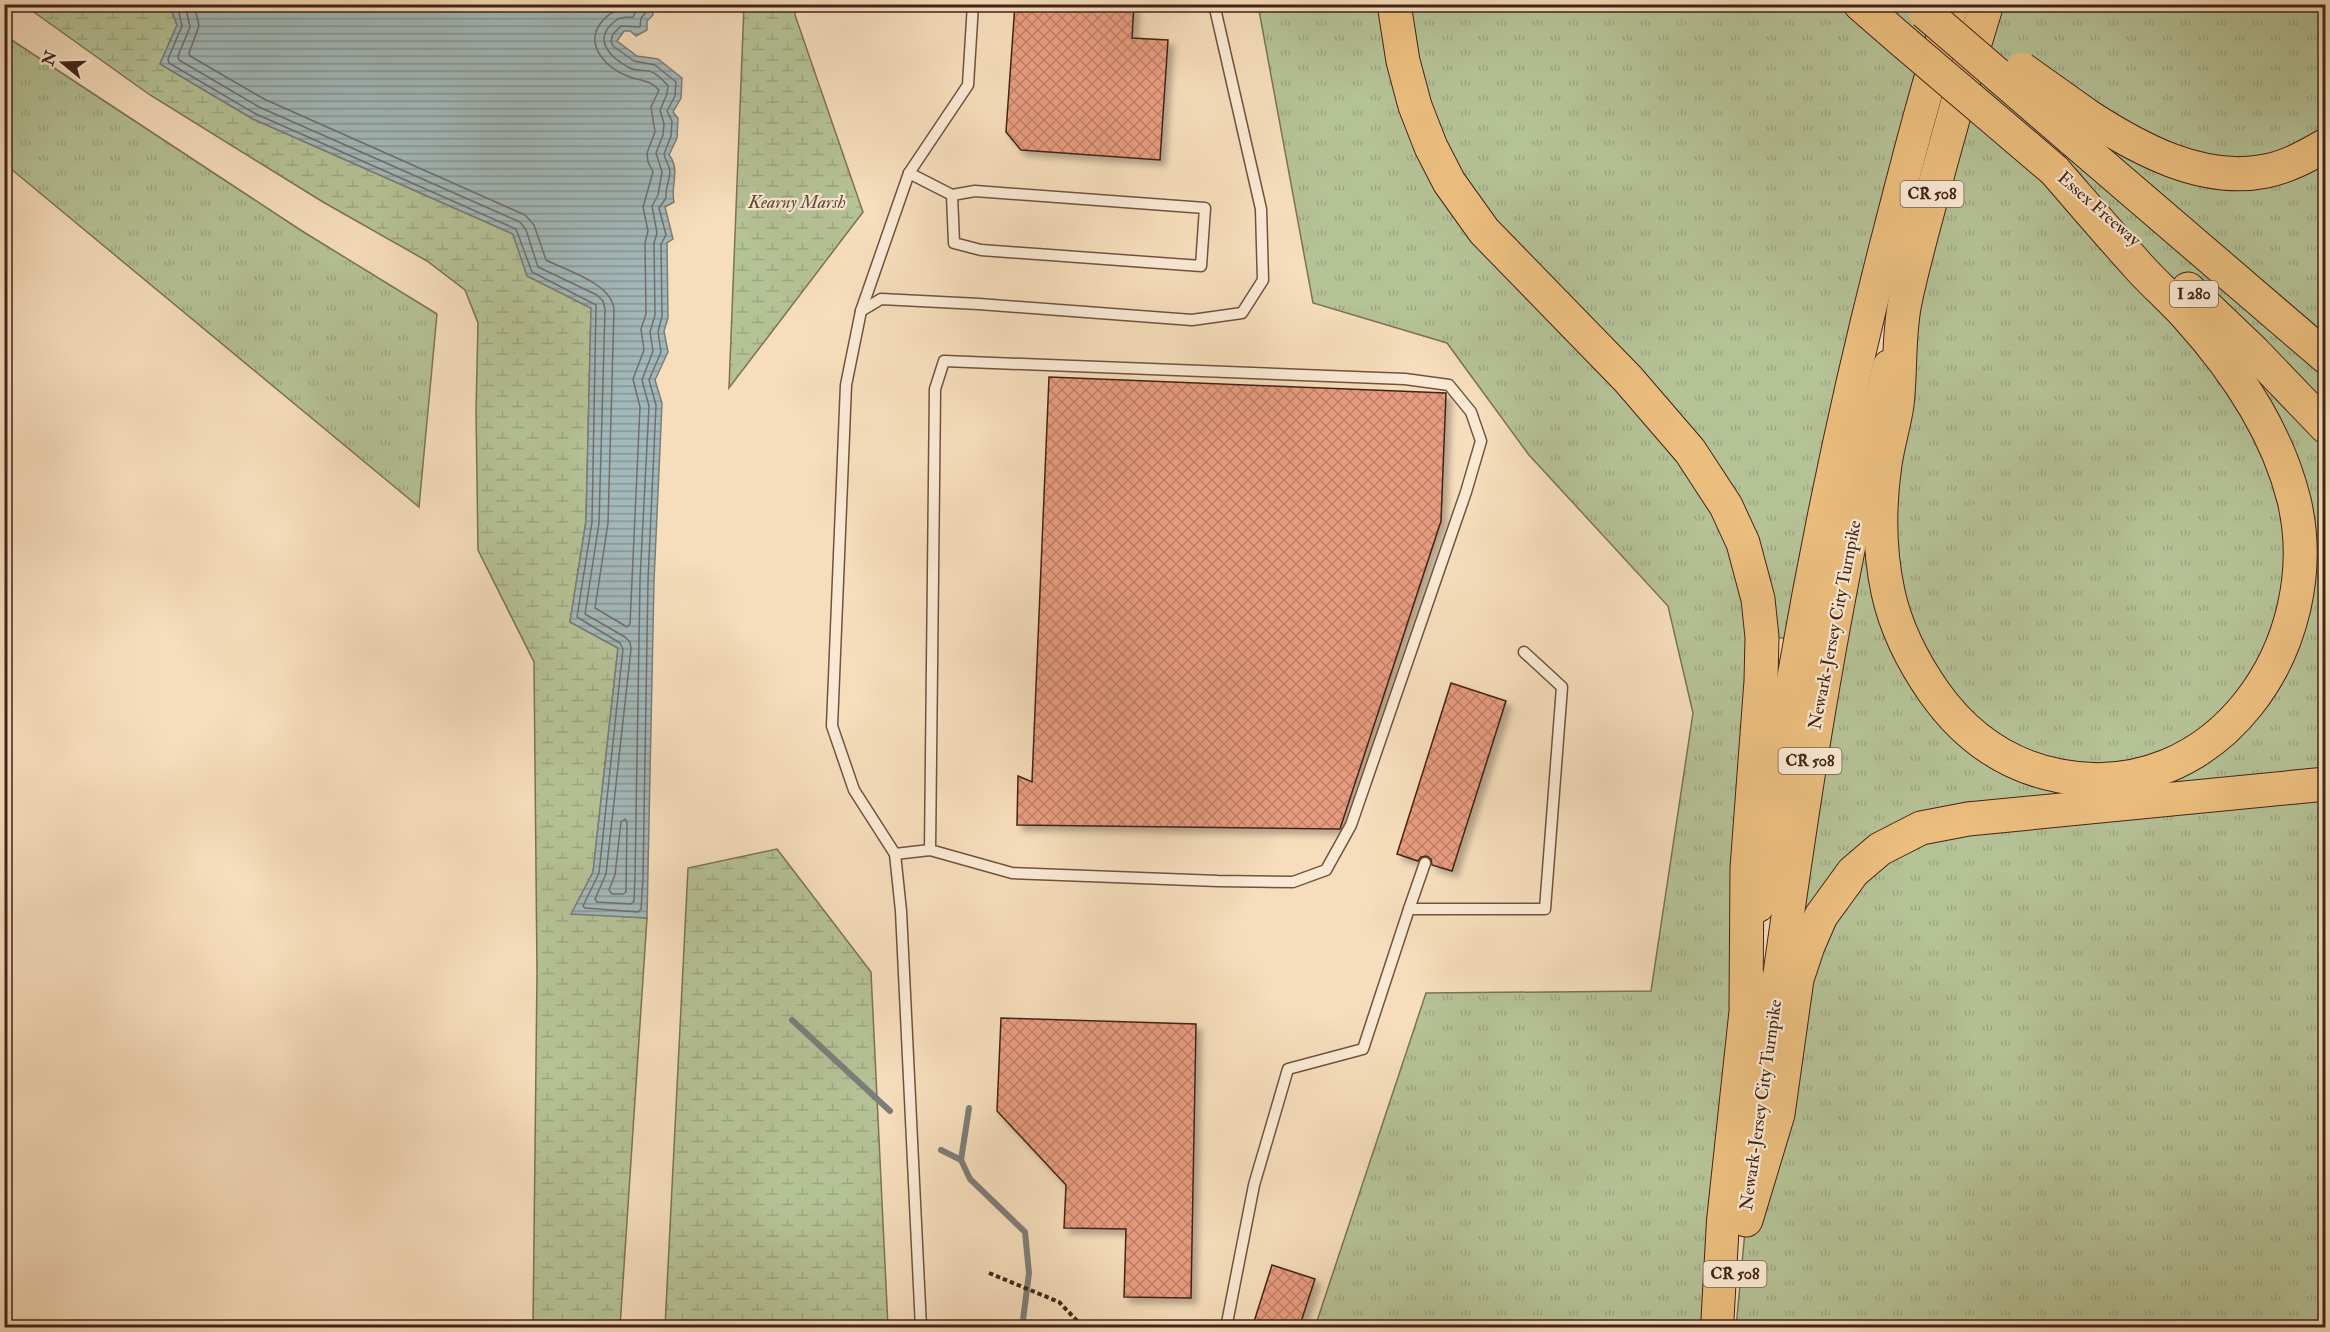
<svg xmlns="http://www.w3.org/2000/svg" width="2330" height="1332" font-family="'IM FELL Double Pica',serif">
	<defs>
		<pattern id="grass-tufts" width="24" height="20" patternUnits="userSpaceOnUse" patternTransform="scale(1.5)"><rect width="24" height="20" fill="#b5c296"/><path d="M3 7l-1-3M5 7V3M7 7l1-3M15 17l-1-3M17 17v-4M19 17l1-3" fill="none" stroke="#9da681"/></pattern>
		<pattern id="wetland-marsh" width="20" height="14" patternUnits="userSpaceOnUse" patternTransform="scale(1.5)"><rect width="20" height="14" fill="#b5c296"/><path d="M1 5h8M5 5V1M11 12h8M15 12V8" fill="none" stroke="#9da681"/></pattern>
		<pattern id="water-rules" width="6" height="5" patternUnits="userSpaceOnUse" patternTransform="scale(1.5)"><rect width="6" height="5" fill="#a2b9bb"/><path d="M0 2.5h6" fill="none" stroke="#869697"/></pattern>
		<pattern id="building-cross-hatch" width="8" height="8" patternUnits="userSpaceOnUse" patternTransform="scale(1.5)"><rect width="8" height="8" fill="#e89c7f"/><path d="M0 0l8 8M0 8l8-8" fill="none" stroke="#be7f67"/></pattern>
		<filter id="shadow"><feDropShadow dx="5.5" dy="5.5" stdDeviation="3" flood-color="#0004"/></filter>
	</defs>
	<rect width="100%" height="100%" fill="#f6ddbb"/>
	<filter id="stains"><feTurbulence type="fractalNoise" baseFrequency=".00333" numOctaves="4"/><feColorMatrix values="0 0 0 0 .2 0 0 0 0 .09 0 0 0 0 .02 0 0 0 .5 -.17"/></filter>
	<radialGradient id="worn" r=".72"><stop offset=".6" stop-color="#630" stop-opacity="0"/><stop offset="1" stop-color="#630" stop-opacity=".3"/></radialGradient>
	<g fill="url(#grass-tufts)" stroke="#7c7256" stroke-width="1.5">
		<polygon points="1258,5 1953,5 1800,639 1762,637 1704,1327 1315,1327 1426,993 1651,991 1693,713 1668,606 1529,455 1447,343 1313,303"/>
		<polygon points="1987,5 2325,5 2325,1327 1736,1328 1746,1220 1814,733"/>
		<polygon points="4,35 302,231 437,314 419,507 5,164"/>
	</g>
	<g fill="url(#wetland-marsh)" stroke="#7c7256" stroke-width="1.5">
		<polygon points="24,5 170,5 177,25 160,64 253,119 513,234 527,276 591,308 586,521 570,622 618,648 593,872 572,913 647,918 620,1327 533,1327 537,973 534,662 478,550 476,412 478,323 465,290 427,261 323,202 150,95"/>
		<polygon points="744,5 796,5 795,15 863,212 729,388"/>
		<polygon points="777,849 871,972 888,1327 665,1327 688,868"/>
	</g>
	<path fill="url(#water-rules)" stroke="#7c7d79" stroke-width="1.5" d="M 170,5 L 653,5 L 653,15 L 647,21 L 647,30 L 636,36 L 630,31 L 624,31 L 617,41 L 637,56 L 658,59 L 682,78 L 681,98 L 673,112 L 678,118 L 677,138 L 669,155 C 681,170 670,185 674,202 L 665,207 L 673,239 L 667,243 L 668,318 L 664,331 L 668,352 L 655,380 L 662,403 L 654,581 L 647,918 L 571,914 L 593,872 L 618,648 L 570,622 L 586,521 L 591,308 L 527,276 L 513,234 L 253,119 L 160,64 L 177,25 Z"/>
	<g fill="none" stroke-linecap="round" stroke-linejoin="round">
		<g stroke="#726e69" stroke-width="1.5">
			<path d="M 177,4 L 182,26 L 168,59 L 169,63 L 256,114 L 516,229 L 532,272 L 596,305 L 592,522 L 577,617 L 620,643 L 623,649 L 599,873 L 583,906 L 585,908 L 638,912 L 641,909 L 643,877 L 648,580 L 656,405 L 649,380 L 661,352 L 658,332 L 662,316 L 661,244 L 666,235 L 659,208 L 666,198 C 665,188 669,182 670,173 C 670,165 665,161 664,154 L 671,136 L 672,121 L 667,111 L 675,96 L 676,82 L 655,65 L 634,61 L 613,46 L 611,41 L 613,34 L 621,26 L 640,27 L 641,18 L 647,11 L 648,4"/>
			<path d="M 185,4 L 190,27 L 178,56 L 179,60 L 259,107 L 520,222 L 526,230 L 538,267 L 597,295 L 603,301 L 605,309 L 599,523 L 585,614 L 625,637 L 630,642 L 631,649 L 606,874 L 595,899 L 597,902 L 631,904 L 634,901 L 635,877 L 640,580 L 649,406 L 642,380 L 653,351 L 650,332 L 655,315 L 654,243 L 657,233 L 652,206 L 658,195 L 662,172 L 656,153 L 663,135 L 664,124 L 660,110 L 667,94 L 668,86 C 664,81 656,73 649,71 C 643,70 636,71 630,68 C 611,58 591,40 615,21 C 620,16 626,18 633,17 L 640,4"/>
			<path d="M 194,4 L 199,26 L 189,53 L 190,56 L 264,99 L 525,215 L 534,225 L 546,260 C 567,271 611,283 614,309 L 608,523 L 595,608 L 627,627 L 630,624 L 640,407 L 633,379 L 644,350 L 641,329 L 646,314 L 645,243 L 648,231 L 643,207 L 653,172 L 648,162 L 647,153 L 655,132 L 651,107 L 659,90 C 650,80 642,81 630,77 C 609,70 584,47 600,24 C 612,7 623,12 631,4"/>
			<polygon points="625,819 627,822 626,892 623,894 612,894 609,890 615,875 621,822"/>
		</g>
		<g stroke="#7c7d79" stroke-width="6">
			<polyline points="792,1020 890,1111"/>
			<polyline points="969,1108 961,1160 970,1179 1025,1232 1029,1273 1022,1328"/>
			<polyline points="941,1150 961,1160"/>
		</g>
	</g>
	<g fill="url(#building-cross-hatch)" stroke="#432317" stroke-width="1.5" filter="url(#shadow)">
		<polygon points="1015,4 1134,4 1132,38 1168,40 1160,160 1021,150 1006,132"/>
		<polygon points="1049,377 1446,393 1441,521 1340,829 1017,825 1018,776 1032,782"/>
		<polygon points="1451,683 1506,701 1452,871 1432,865 1431,859 1427,856 1421,857 1418,861 1397,854"/>
		<polygon points="1001,1018 1196,1024 1191,1298 1124,1297 1126,1229 1064,1228 1066,1185 997,1111"/>
		<polygon points="1272,1265 1315,1279 1299,1328 1252,1328"/>
	</g>
	<g fill="none" stroke-linecap="round" stroke-linejoin="round">
		<defs>
			<g id="lane">
				<polyline points="909,173 952,195 975,191 1205,208 1201,266 981,250 954,243 952,195"/>
				<polyline points="861,311 881,299 979,304 1192,320 1242,313 1263,280 1261,209 1214,4"/>
				<polyline points="895,854 930,850 1012,873 1218,881 1293,882 1326,870 1351,825 1466,492 1481,441 1471,412 1449,385 1405,379 944,361 935,389 930,850"/>
				<polyline points="1409,909 1425,863"/>
				<polyline points="921,1328 901,911 895,854 854,790 832,726 846,385 861,311 909,173 968,85 973,4"/>
				<polyline points="1226,1328 1254,1185 1288,1069 1363,1049 1409,909 1545,909 1562,687 1524,652"/>
			</g>
			<g id="primary">
				<path d="M 1758,906 C 1789,680 1831,457 1888,237 C 1908,159 1928,81 1953,4"/>
				<path d="M 1754,1159 C 1790,893 1825,627 1889,366"/>
				<polyline points="1717,1328 1723,1221 1749,979"/>
			</g>
			<g id="highway">
				<polyline points="1394,4 1403,61 1415,106 1431,147 1449,182 1484,231 1628,379 1690,451 1726,506 1743,543 1758,599 1762,637 1761,681 1747,868 1746,1005"/>
				<polyline points="1860,4 1906,44"/>
				<path d="M 1987,4 C 1966,70 1948,136 1930,203 C 1921,236 1912,269 1905,302 C 1898,336 1901,371 1897,405 C 1894,425 1888,444 1885,464 C 1879,506 1879,550 1888,592 C 1896,629 1913,662 1934,692 C 1965,736 2007,766 2060,776 C 2217,806 2328,644 2294,500 C 2277,431 2234,368 2187,316 C 2172,299 2154,284 2139,267 C 2110,235 2082,202 2054,170"/>
				<path d="M 2088,116 C 2139,149 2203,184 2266,171 C 2287,167 2307,156 2326,145"/>
				<polyline points="2072,139 2326,357"/>
				<polyline points="2188,289 2254,352 2326,427"/>
				<polyline points="1746,1220 1778,1114 1797,979 1808,946 1821,916 1853,872 1880,849 1921,828 1968,819 2326,784"/>
			</g>
		</defs>
		<use href="#lane" stroke="#705240" stroke-width="13"/>
		<use href="#primary" stroke="#432317" stroke-width="34"/>
		<use href="#highway" stroke="#432317" stroke-width="35"/>
		<polyline stroke="#432317" stroke-width="4" stroke-dasharray="4.5 3" stroke-linecap="butt" points="989,1273 1059,1302 1084,1328"/>
		<use href="#lane" stroke="#f9e9d3" stroke-width="10"/>
		<use href="#primary" stroke="#ebbe7e" stroke-width="32"/>
		<use href="#highway" stroke="#ebbe7e" stroke-width="33"/>
		<defs>
			<g id="highway-bridge">
				<polyline points="1925,12 2072,139"/>
				<polyline points="1906,44 2054,170"/>
				<polyline points="2022,69 2088,116"/>
			</g>
		</defs>
		<use href="#highway-bridge" stroke="#432317" stroke-width="35" stroke-linecap="butt"/>
		<use href="#highway-bridge" stroke="#ebbe7e" stroke-width="33"/>
	</g>
	<g text-anchor="middle" dominant-baseline="central" stroke-width="4.5" stroke-linejoin="round" paint-order="stroke">
		<g fill="#f9e9d3" stroke="#7a5e4f" stroke-width="1.5">
			<rect x="1900.5" y="181" width="63" height="26" rx="4.5"/>
			<rect x="2170" y="281" width="48" height="26" rx="4.5"/>
			<rect x="1778.5" y="748" width="63" height="26" rx="4.5"/>
			<rect x="1703.5" y="1261" width="63" height="26" rx="4.5"/>
		</g>
		<g font-size="16" font-weight="bold" fill="#432317">
			<text x="1932" y="194">CR 508</text>
			<text x="2194" y="294">I 280</text>
			<text x="1810" y="761">CR 508</text>
			<text x="1735" y="1274">CR 508</text>
		</g>
		<g font-size="18" font-style="italic" fill="#604b37" stroke="#f9e9d3">
			<text x="797" y="202">Kearny Marsh</text>
		</g>
		<g font-size="18" fill="#432317" stroke="#f9e9d3">
			<text transform="translate(2099 209) rotate(41)">Essex Freeway</text>
			<text transform="translate(1835 625) rotate(-79)">Newark-Jersey City Turnpike</text>
			<text transform="translate(1761 1105) rotate(-82)">Newark-Jersey City Turnpike</text>
		</g>
	</g>
	<rect width="2330" height="1332" fill="none" stroke="#f6ddbb" stroke-width="24"/>
	<rect x="6" y="6" width="2318" height="1320" fill="none" stroke="#432317" stroke-width="3"/>
	<rect x="12" y="12" width="2306" height="1308" fill="none" stroke="#432317" stroke-width="1.5"/>
	<g transform="translate(63 63) rotate(289)" stroke="#f9e9d3" stroke-width="4.5" paint-order="stroke">
	<path d="M0-4.5L10 22L0 15L-10 22Z" fill="#432317"/>
	<text y="-9" font-size="16" font-weight="bold" text-anchor="middle" fill="#432317">N</text>
	</g>
	<rect width="100%" height="100%" filter="url(#stains)"/>
	<rect width="100%" height="100%" fill="url(#worn)"/>
</svg>
